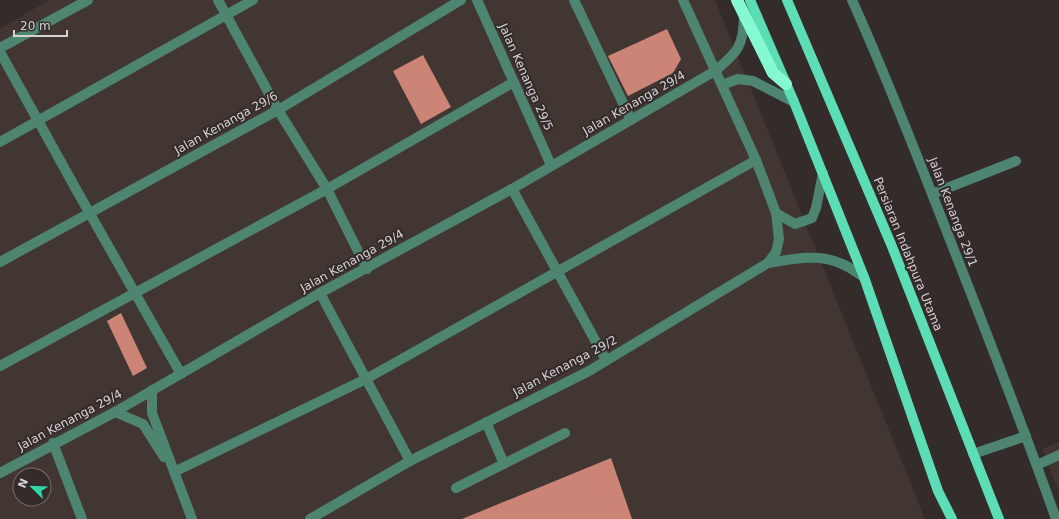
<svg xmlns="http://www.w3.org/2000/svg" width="1059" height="519" font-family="'DejaVu Sans',sans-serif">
	<rect width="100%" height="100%" fill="#332c2b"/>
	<g fill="#423633" fill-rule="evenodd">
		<path d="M 49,0 L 715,0 L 925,519 L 0,519 L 0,29 ZM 20,475 L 44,475 L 44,499 L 20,499 Z"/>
		<polygon points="1059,442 1059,492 1042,449"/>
	</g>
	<g fill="#cc8477">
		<polygon points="667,29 681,59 673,73 628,96 608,56"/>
		<polygon points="423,55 451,107 421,124 393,71"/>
		<polygon points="121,313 147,368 133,376 107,321"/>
		<polygon points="611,458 632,519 462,519"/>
	</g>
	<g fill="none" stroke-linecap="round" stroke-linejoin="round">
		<g stroke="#4d8571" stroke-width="10">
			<polyline points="218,0 278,110 327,189 367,269"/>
			<polyline points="477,0 551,165"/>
			<polyline points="574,0 631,120"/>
			<path d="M 852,0 C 889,82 921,166 954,250 C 989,339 1024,429 1056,519"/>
			<polyline points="0,48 88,0"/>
			<polyline points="0,52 77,191 181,374"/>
			<polyline points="722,85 738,79 753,81 794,102"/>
			<polyline points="0,142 253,0"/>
			<polyline points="512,189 606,360"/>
			<polyline points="932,194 1016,161"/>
			<polyline points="776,213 795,224 812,218 816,208 823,173"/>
			<polyline points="0,262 278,110 461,0"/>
			<path d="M 768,263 C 791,259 820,253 842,264 C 850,267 857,273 864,277"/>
			<polyline points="320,293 410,461"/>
			<polyline points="0,366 327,189 514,82"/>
			<polyline points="152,390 152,413 192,519"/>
			<polyline points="115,412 143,424 164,457"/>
			<polyline points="486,422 504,464"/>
			<polyline points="53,443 82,519"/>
			<polyline points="973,454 1026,436"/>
			<polyline points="1037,465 1059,455"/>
			<polyline points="174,472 366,379 756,160"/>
			<path d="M 0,473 L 115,412 L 320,293 L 512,189 L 715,71 C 738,52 744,45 744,15"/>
			<polyline points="456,488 565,433"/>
			<polyline points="310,519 410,461 589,371 768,263 776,252 779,239 776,213 756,160 683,0"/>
		</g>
		<g stroke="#5cddb5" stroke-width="10">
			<polyline points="750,0 794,102 864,277 938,491 952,519"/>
			<polyline points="787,0 891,244 999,519"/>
		</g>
		<polyline stroke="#85fad2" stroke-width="12" points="737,0 773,73 786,84"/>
	</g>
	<g text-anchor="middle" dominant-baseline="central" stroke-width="4" stroke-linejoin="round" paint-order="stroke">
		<g font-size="12" fill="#d6d2d1" stroke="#332c2b">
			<text transform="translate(526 77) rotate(66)">Jalan Kenanga 29/5</text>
			<text transform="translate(634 103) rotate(-30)">Jalan Kenanga 29/4</text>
			<text transform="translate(226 123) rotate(-29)">Jalan Kenanga 29/6</text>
			<text transform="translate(953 212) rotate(69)">Jalan Kenanga 29/1</text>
			<text transform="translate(908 254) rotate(68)">Persiaran Indahpura Utama</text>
			<text transform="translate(352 261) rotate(-29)">Jalan Kenanga 29/4</text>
			<text transform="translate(565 366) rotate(-28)">Jalan Kenanga 29/2</text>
			<text transform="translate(70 420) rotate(-28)">Jalan Kenanga 29/4</text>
		</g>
	</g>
	<g transform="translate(32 487) rotate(293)"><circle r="19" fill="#332c2b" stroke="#746e6d"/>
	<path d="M0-3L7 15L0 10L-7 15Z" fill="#33d4a8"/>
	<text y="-6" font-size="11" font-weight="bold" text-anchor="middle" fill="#d6d2d1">N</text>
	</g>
	<path d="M14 30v6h53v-6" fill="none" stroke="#d6d2d1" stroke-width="2"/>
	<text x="20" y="30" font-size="12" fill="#d6d2d1" stroke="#332c2b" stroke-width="3" paint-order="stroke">20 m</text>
</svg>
